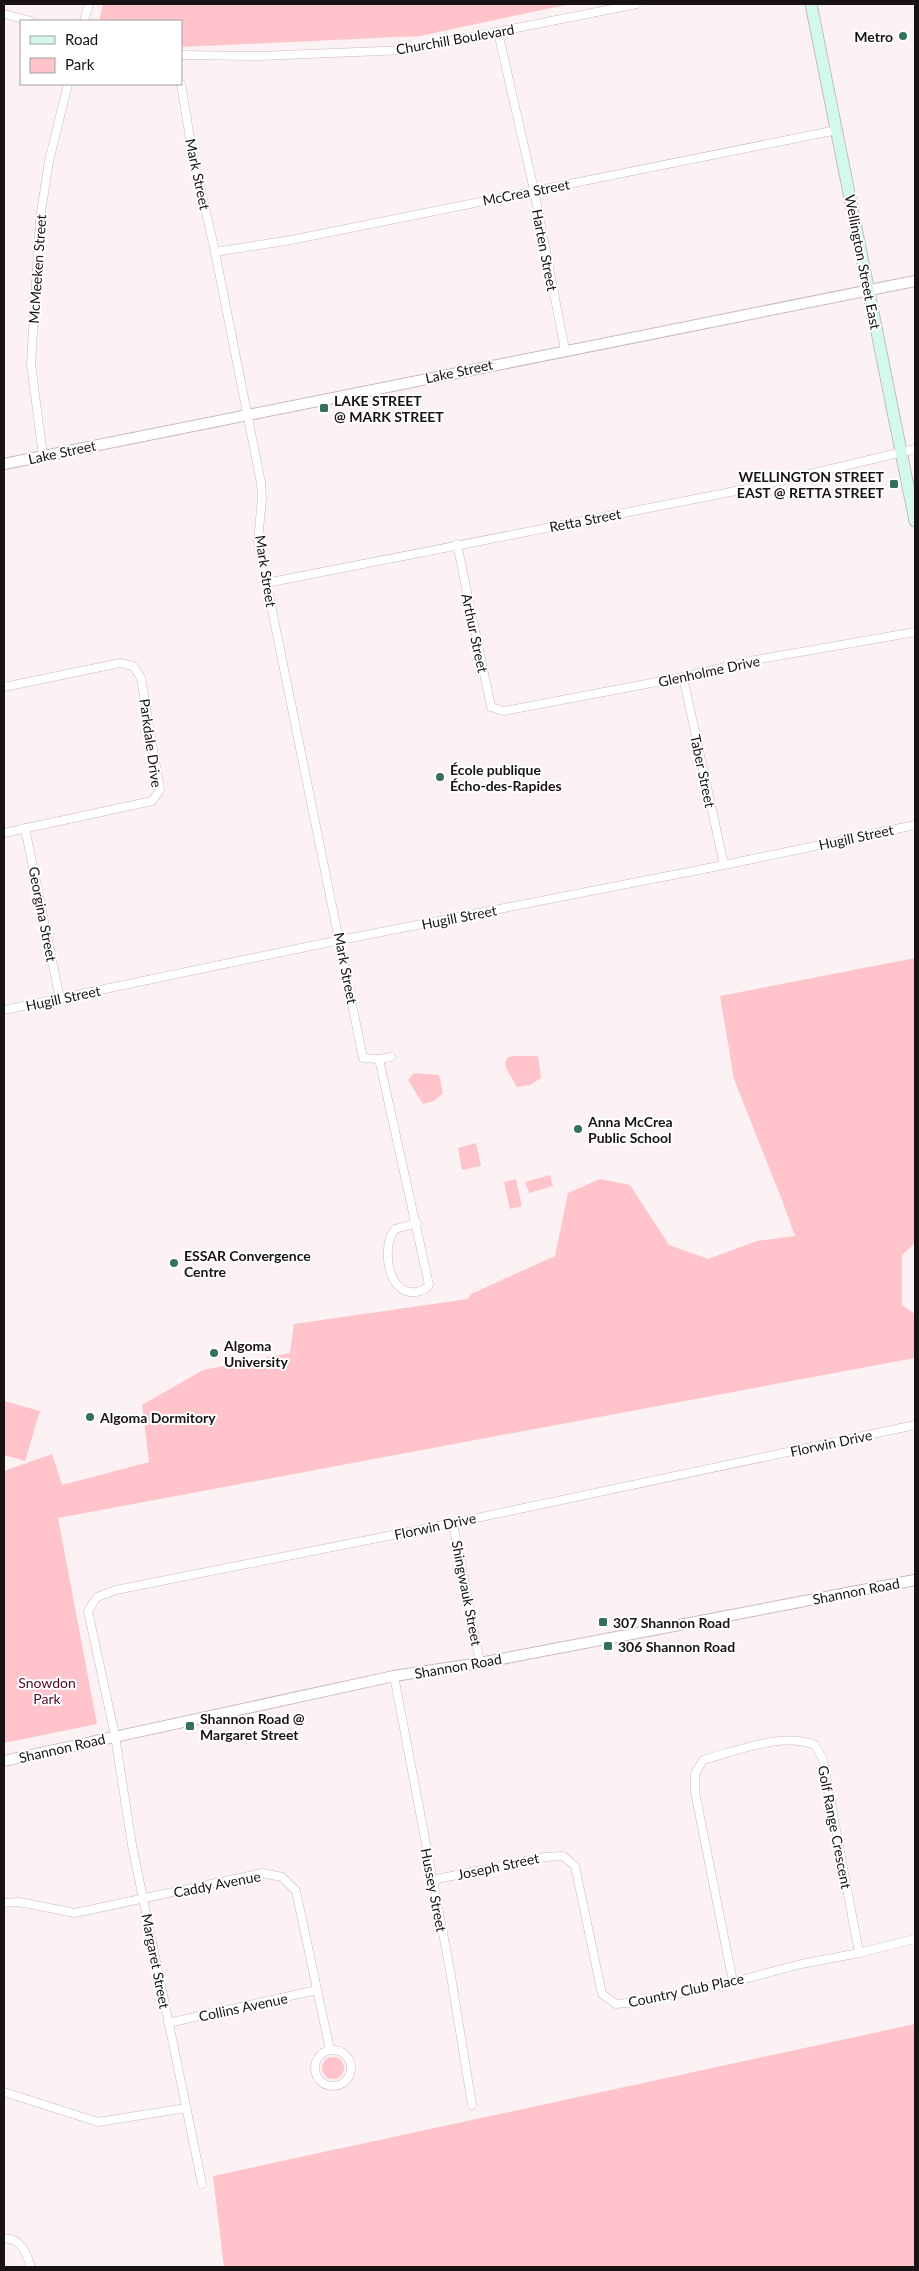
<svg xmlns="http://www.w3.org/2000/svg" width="919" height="2271" font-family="Lato,sans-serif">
	<rect width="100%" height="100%" fill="#fdf2f3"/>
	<g fill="#fec3cb">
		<polygon points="103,4 570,4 420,36 181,47 181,21 99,21"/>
		<polygon points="915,958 915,1243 902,1255 902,1305 915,1314 915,1358 58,1518 97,1724 4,1743 4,1471 52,1454 62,1485 149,1462 142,1405 203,1370 290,1353 294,1324 468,1299 471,1294 555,1256 568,1193 600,1179 630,1185 669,1245 708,1259 757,1241 795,1236 782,1200 734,1079 720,996"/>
		<polygon points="514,1056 538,1056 541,1078 530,1085 517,1087 506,1068 505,1062 508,1057"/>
		<polygon points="414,1073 439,1075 443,1093 434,1101 423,1104 408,1080"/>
		<polygon points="476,1143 481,1166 462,1170 458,1148"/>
		<polygon points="550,1175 553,1186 529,1193 525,1182"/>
		<polygon points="516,1179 522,1206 510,1209 504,1182"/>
		<polygon points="4,1401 40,1411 25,1461 4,1455"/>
		<polygon points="915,2024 915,2267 224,2267 213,2176"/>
		<circle cx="333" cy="2068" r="11"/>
	</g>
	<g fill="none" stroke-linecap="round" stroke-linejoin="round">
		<defs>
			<g id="minor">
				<polyline points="4,14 31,21"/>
				<polyline points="84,21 89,4"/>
				<polyline points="498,32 534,190 565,350"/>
				<polyline points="181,55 259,56 406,50 637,4"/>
				<polyline points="181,84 192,150 215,252 261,483 262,498 258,541 363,1058 379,1059 391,1057"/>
				<polyline points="215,252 291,240 837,130"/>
				<polyline points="43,456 31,364 40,219 49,161 68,84"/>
				<polyline points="457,544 491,707 504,711 683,677 755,660 915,632"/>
				<polyline points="266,583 751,488 915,449"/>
				<polyline points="683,677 724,865"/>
				<polyline points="4,687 120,663 133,666 141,678 160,790 152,801 4,833"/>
				<polyline points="25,828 60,999"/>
				<polyline points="4,1010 330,942 724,865 915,825"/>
				<path d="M 379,1059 L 429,1285 C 426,1289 422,1291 416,1292 C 387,1296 381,1245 395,1229 L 417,1223"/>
				<polyline points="453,1523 480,1663"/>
				<polyline points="394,1676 450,1970 472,2105"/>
				<polyline points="432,1880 545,1857 563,1856 575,1866 602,1994 616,2004 637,2002 733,1982 801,1964 859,1953 915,1939"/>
				<polyline points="4,1903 19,1902 75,1913 262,1873 282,1877 296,1891 330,2050"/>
				<path d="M 733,1982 L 695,1792 L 695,1774 L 703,1760 C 737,1751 781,1732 815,1745 L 823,1760 L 859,1953"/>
				<polyline points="168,2023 317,1990"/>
				<circle cx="333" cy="2068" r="18"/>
				<polyline points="4,2092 98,2122 186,2108"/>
				<polyline points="202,2184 132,1845 115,1736 88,1611 97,1597 116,1590 453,1523 915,1425"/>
				<path d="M 4,2238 C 22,2239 26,2252 31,2267"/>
			</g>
			<g id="tertiary">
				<polyline points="4,464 915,281"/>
				<polyline points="4,1761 394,1676 480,1663 915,1580"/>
			</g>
			<polyline id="secondary" points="811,4 915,521"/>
		</defs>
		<use href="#minor" stroke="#cbb9bb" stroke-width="9"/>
		<use href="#tertiary" stroke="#cbb9bb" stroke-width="12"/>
		<use href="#secondary" stroke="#cbb9bb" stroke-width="13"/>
		<use href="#minor" stroke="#fff" stroke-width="8"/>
		<use href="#tertiary" stroke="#fff" stroke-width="10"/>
		<use href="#secondary" stroke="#d1faec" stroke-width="11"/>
	</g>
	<g fill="#34705a" stroke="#fff" stroke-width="2">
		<circle cx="903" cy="36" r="5"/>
		<rect x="319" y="403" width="10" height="10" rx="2.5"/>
		<rect x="889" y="479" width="10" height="10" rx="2.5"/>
		<circle cx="440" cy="777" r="5"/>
		<circle cx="578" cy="1129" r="5"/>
		<circle cx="174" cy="1263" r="5"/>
		<circle cx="214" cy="1353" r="5"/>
		<circle cx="90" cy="1417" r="5"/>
		<rect x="598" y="1617" width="10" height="10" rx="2.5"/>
		<rect x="603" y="1641" width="10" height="10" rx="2.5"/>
		<rect x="185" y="1721" width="10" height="10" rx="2.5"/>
	</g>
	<g text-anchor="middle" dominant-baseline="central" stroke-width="4" stroke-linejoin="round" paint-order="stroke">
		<g font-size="14" font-weight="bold" fill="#181212" stroke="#fff" text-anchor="start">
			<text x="893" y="36" text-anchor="end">Metro</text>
			<text x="334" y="400">LAKE STREET<tspan x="334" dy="16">@ MARK STREET</tspan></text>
			<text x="884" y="476" text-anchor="end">WELLINGTON STREET<tspan x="884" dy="16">EAST @ RETTA STREET</tspan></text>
			<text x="450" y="769">École publique<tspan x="450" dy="16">Écho-des-Rapides</tspan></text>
			<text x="588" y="1121">Anna McCrea<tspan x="588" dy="16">Public School</tspan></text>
			<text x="184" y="1255">ESSAR Convergence<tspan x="184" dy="16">Centre</tspan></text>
			<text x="224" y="1345">Algoma<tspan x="224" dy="16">University</tspan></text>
			<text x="100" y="1417">Algoma Dormitory</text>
			<text x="613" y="1622">307 Shannon Road</text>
			<text x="618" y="1646">306 Shannon Road</text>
			<text x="200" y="1718">Shannon Road @<tspan x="200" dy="16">Margaret Street</tspan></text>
		</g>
		<g font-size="14" fill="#181212" stroke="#fff">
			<text transform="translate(455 39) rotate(-10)">Churchill Boulevard</text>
			<text transform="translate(198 174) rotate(78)">Mark Street</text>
			<text transform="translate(526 192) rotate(-11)">McCrea Street</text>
			<text transform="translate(545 250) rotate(79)">Harten Street</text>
			<text transform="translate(863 262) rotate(79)">Wellington Street East</text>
			<text transform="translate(37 269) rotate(-86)">McMeeken Street</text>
			<text transform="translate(459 371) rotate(-12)">Lake Street</text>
			<text transform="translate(62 452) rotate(-12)">Lake Street</text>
			<text transform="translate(585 520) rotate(-11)">Retta Street</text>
			<text transform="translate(266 571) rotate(81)">Mark Street</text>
			<text transform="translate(475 633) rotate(78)">Arthur Street</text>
			<text transform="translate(709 671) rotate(-12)">Glenholme Drive</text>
			<text transform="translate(151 743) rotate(82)">Parkdale Drive</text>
			<text transform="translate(703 771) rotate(78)">Taber Street</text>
			<text transform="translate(856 837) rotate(-12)">Hugill Street</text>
			<text transform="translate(43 914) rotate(79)">Georgina Street</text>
			<text transform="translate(459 917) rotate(-11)">Hugill Street</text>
			<text transform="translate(346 968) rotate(79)">Mark Street</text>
			<text transform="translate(63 998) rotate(-12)">Hugill Street</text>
			<text transform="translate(831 1443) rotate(-12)">Florwin Drive</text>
			<text transform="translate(435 1526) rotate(-12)">Florwin Drive</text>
			<text transform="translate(856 1591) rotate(-11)">Shannon Road</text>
			<text transform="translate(467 1593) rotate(79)">Shingwauk Street</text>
			<text transform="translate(458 1666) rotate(-10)">Shannon Road</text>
			<text transform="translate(62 1748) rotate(-13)">Shannon Road</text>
			<text transform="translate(835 1827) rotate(79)">Golf Range Crescent</text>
			<text transform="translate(498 1866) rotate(-12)">Joseph Street</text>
			<text transform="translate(217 1884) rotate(-11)">Caddy Avenue</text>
			<text transform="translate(434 1890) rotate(79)">Hussey Street</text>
			<text transform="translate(156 1961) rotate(79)">Margaret Street</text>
			<text transform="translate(686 1990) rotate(-12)">Country Club Place</text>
			<text transform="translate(243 2007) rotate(-12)">Collins Avenue</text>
		</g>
		<g font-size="14" fill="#540b22" stroke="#fff">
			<text x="47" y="1682">Snowdon<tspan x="47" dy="16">Park</tspan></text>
		</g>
	</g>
	<rect width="919" height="2271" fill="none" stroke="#181212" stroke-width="10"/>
	<rect x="20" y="20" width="162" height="65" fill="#ffffff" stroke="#a3a0a0"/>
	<rect x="30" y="36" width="25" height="8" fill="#d1faec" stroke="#a3a0a0"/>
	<text x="65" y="45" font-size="15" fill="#181212">Road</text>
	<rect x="30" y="58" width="25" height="15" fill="#fec3cb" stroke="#a3a0a0"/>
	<text x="65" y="70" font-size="15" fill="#181212">Park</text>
</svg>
